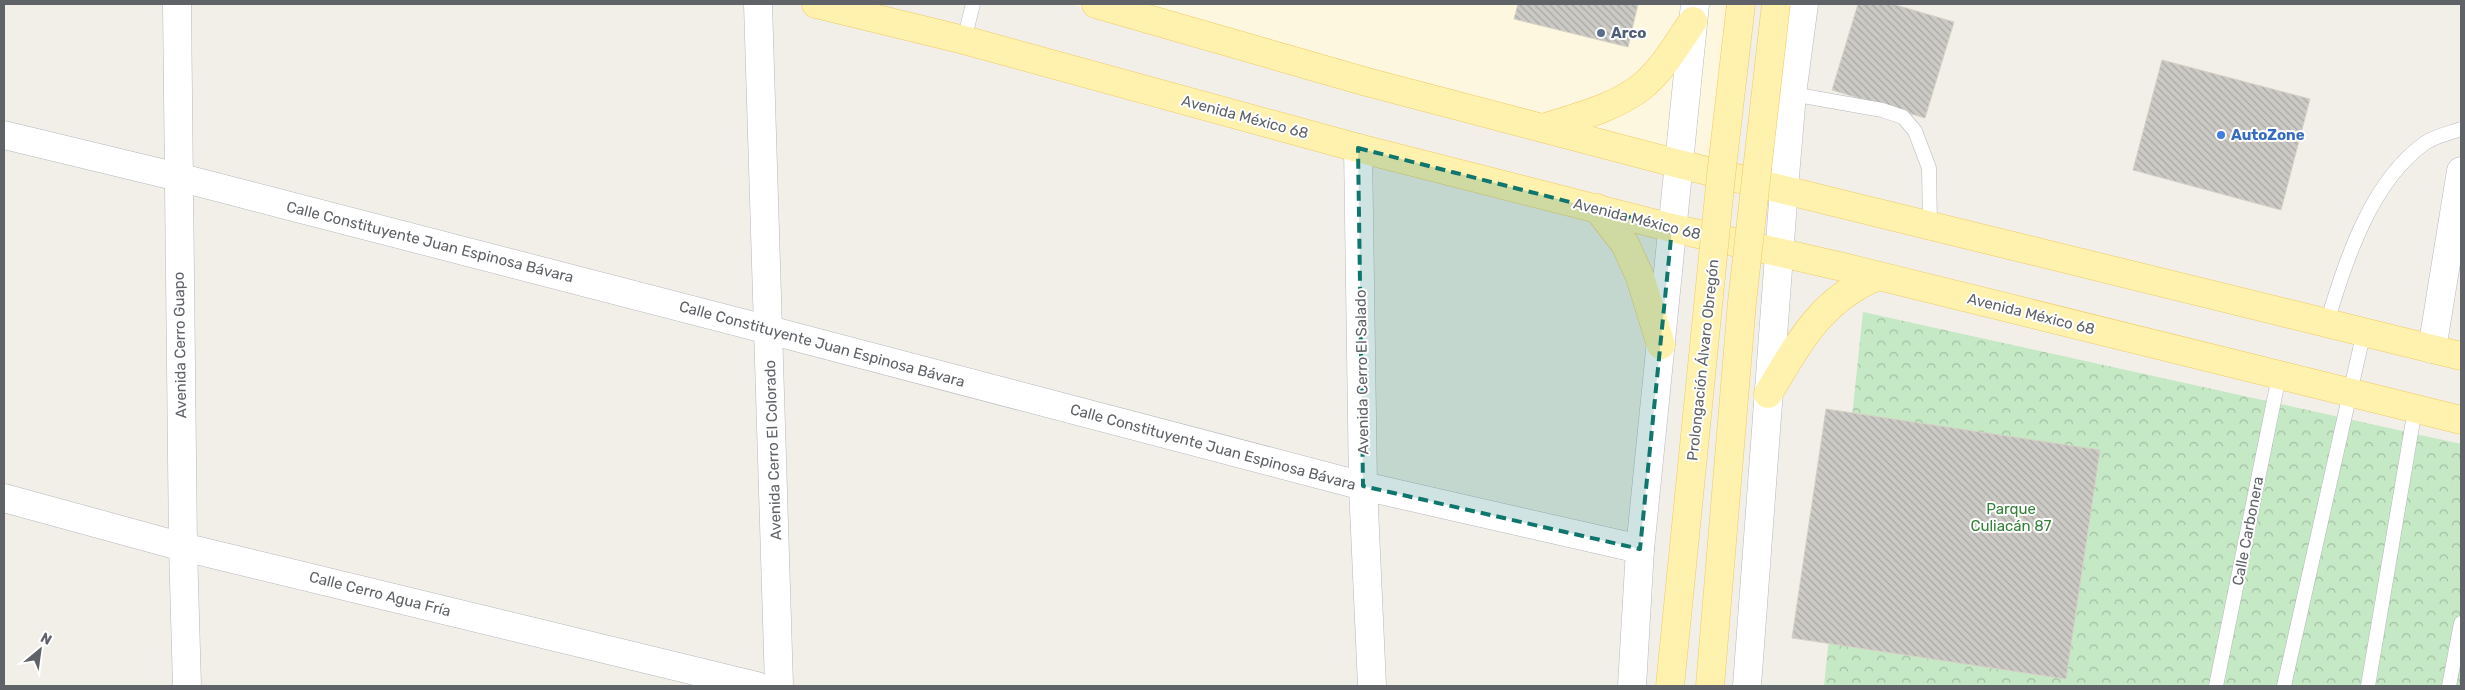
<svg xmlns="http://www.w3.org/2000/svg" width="2465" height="690" font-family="Rubik,sans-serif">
	<defs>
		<pattern id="park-crowns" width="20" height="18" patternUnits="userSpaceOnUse" patternTransform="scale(1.25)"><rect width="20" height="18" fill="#c5e8c5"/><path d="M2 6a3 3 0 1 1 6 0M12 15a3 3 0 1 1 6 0" fill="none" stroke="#a3c0a4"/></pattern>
		<pattern id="building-back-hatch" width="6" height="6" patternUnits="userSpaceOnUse" patternTransform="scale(1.25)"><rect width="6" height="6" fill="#cccac5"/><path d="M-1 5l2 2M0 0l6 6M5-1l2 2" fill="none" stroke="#a9a8a4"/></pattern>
	</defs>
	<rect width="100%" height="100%" fill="#f1efe8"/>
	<polygon fill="#fef7e0" points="1069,4 1743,4 1721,176"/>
	<polygon fill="url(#park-crowns)" points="1863,312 2461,444 2461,686 1824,686"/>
	<g fill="url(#building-back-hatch)" stroke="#d6d1c6">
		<polygon points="1518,4 1638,4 1628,47 1514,19"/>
		<polygon points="1858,4 1892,4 1954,22 1925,118 1832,90"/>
		<polygon points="2162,60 2310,99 2281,210 2133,170"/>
		<polygon points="1826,409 2100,450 2066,679 1792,638"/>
	</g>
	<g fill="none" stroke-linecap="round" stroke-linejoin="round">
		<defs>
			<g id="service">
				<polyline points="964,40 973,4"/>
				<polyline points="1792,94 1882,110 1903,117 1915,131 1929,168 1930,225"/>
				<path d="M 2327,322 C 2346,261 2370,182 2425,143 C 2435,136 2450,133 2461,129"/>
				<polyline points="2216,686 2279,376"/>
				<polyline points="2284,686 2364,331"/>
				<polyline points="2368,686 2415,409"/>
				<polyline points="2449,686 2461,623"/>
			</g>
			<g id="minor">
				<polyline points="177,4 183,547 187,686"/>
				<polyline points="758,4 779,686"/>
				<polyline points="4,135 178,177 769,330 1363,486 1640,549"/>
				<polyline points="1358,148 1363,486 1372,686"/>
				<polyline points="2432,349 2461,171"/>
				<polyline points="4,498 183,547 757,686"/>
			</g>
			<g id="secondary">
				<polyline points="1632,686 1640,549 1695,4"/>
				<polyline points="1747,686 1784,188 1792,94 1804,4"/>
			</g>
			<g id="primary">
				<polyline points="816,4 964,40 1358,148 1672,228 1847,268 2461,420"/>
				<polyline points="1096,4 1367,82 1679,164 2461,356"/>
				<path d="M 1543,128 C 1576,117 1612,109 1640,88 C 1662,71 1677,44 1693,21"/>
				<polyline points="1597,208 1625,244 1640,277 1661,345"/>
				<path d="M 1768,394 C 1798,344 1821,299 1878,276"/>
			</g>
		</defs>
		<use href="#service" stroke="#b5b8bc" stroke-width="15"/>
		<use href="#minor" stroke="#b5b8bc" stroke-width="29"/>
		<use href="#secondary" stroke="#b6babf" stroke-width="29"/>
		<use href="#primary" stroke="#f2c960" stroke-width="29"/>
		<use href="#service" stroke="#fff" stroke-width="14"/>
		<use href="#minor" stroke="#fff" stroke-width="28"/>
		<use href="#secondary" stroke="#fff" stroke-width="28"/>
		<use href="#primary" stroke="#fff2af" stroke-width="28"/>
		<defs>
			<g id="primary-bridge">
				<polyline points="1670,686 1721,176 1741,4"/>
				<polyline points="1710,686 1742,302 1776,4"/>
			</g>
		</defs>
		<use href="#primary-bridge" stroke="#f2c960" stroke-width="29" stroke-linecap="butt"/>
		<use href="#primary-bridge" stroke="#fff2af" stroke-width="28"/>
	</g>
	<path fill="#0f766e" fill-opacity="0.2" stroke="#0f766e" stroke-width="4" stroke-dasharray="10 6" stroke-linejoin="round" d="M 1358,148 L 1672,228 L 1640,549 L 1363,486 Z"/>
	<circle fill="#5c6f8a" stroke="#fff" stroke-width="2" cx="1601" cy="33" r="5"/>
	<circle fill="#3f7fe0" stroke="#fff" stroke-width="2" cx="2221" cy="135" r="5"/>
	<g text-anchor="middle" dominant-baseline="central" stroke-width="4" stroke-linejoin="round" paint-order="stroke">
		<g font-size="15" font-weight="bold" fill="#4e5e75" stroke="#fff" text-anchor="start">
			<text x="1611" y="33">Arco</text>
		</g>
		<g font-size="15" fill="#5f6368" stroke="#fff">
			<text transform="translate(1245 117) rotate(15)">Avenida México 68</text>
			<text transform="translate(1637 219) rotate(14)">Avenida México 68</text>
			<text transform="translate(430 242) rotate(14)">Calle Constituyente Juan Espinosa Bávara</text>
			<text transform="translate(2031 314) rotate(14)">Avenida México 68</text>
			<text transform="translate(822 344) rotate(15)">Calle Constituyente Juan Espinosa Bávara</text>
			<text transform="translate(180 345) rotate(-91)">Avenida Cerro Guapo</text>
			<text transform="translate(1703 360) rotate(-84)">Prolongación Álvaro Obregón</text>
			<text transform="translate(1362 372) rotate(-91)">Avenida Cerro El Salado</text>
			<text transform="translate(1213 447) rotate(15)">Calle Constituyente Juan Espinosa Bávara</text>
			<text transform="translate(773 450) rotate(-92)">Avenida Cerro El Colorado</text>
			<text transform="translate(2248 531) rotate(-79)">Calle Carbonera</text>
			<text transform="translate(380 594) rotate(14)">Calle Cerro Agua Fría</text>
		</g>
		<g font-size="15" font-weight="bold" fill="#366cbe" stroke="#fff" text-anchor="start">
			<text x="2231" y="135">AutoZone</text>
		</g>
		<g font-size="15" fill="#348238" stroke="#fff">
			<text x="2011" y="509">Parque<tspan x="2011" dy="17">Culiacán 87</tspan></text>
		</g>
	</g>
	<rect width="2465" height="690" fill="none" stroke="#5f6368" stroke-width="10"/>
	<g transform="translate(40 650) rotate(29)" stroke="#ffffff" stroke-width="4" paint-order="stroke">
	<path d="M0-4L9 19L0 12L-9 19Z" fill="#5f6368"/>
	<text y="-8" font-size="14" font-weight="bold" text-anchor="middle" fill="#5f6368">N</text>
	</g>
</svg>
